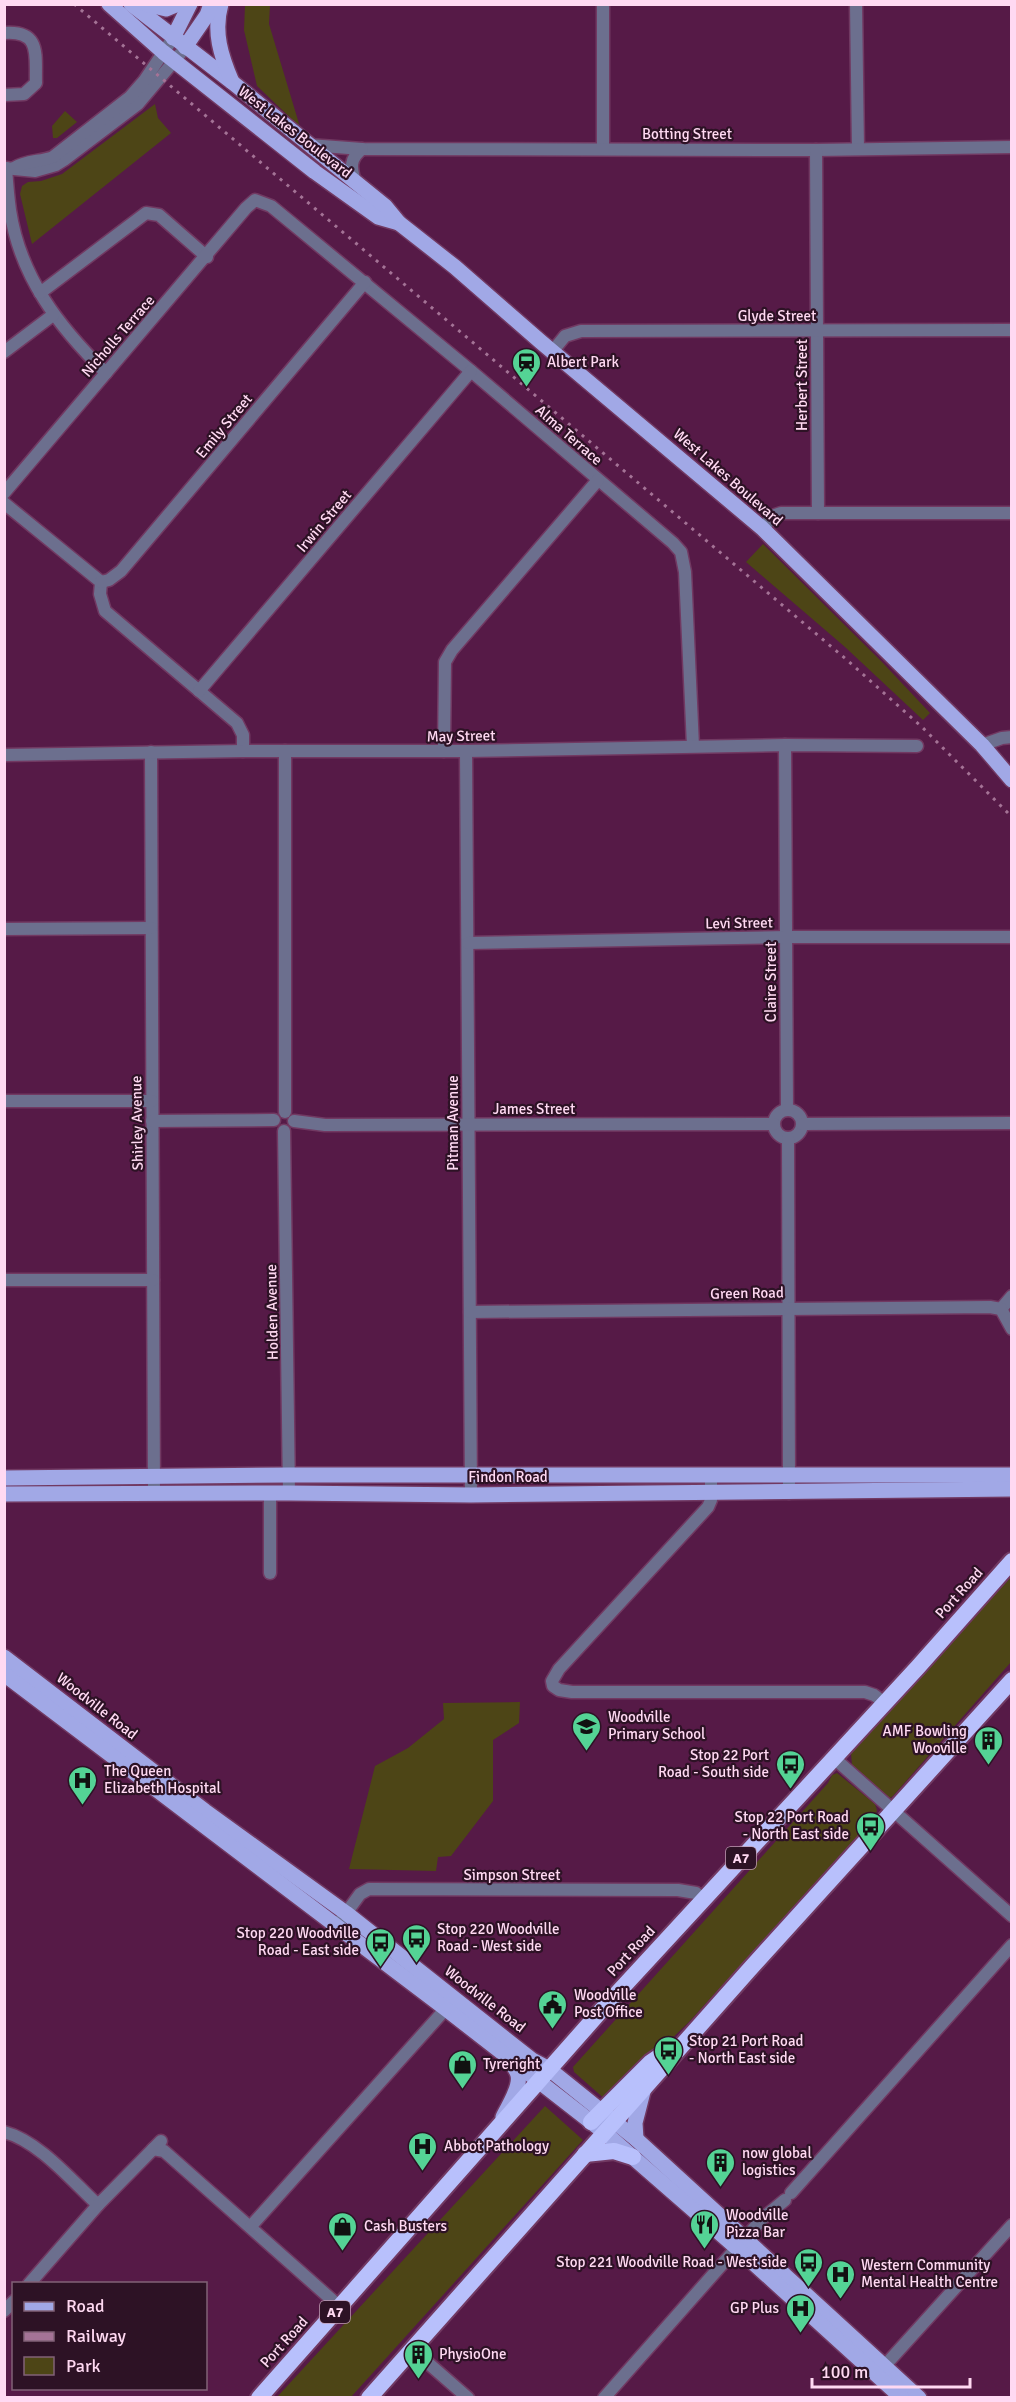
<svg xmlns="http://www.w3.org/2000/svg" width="1016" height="2402" font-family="Signika,sans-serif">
	<rect width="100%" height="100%" fill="#561a47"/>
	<g fill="#4d4516">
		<polygon points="245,5 270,5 269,24 300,127 257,86 244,30"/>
		<polygon points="155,104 158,118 171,133 32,244 20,194 22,186 28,182 41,181 62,174"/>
		<polygon points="65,111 77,122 57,138 53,138 52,126"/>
		<polygon points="763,544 882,662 930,713 923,720 845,647 746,562"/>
		<polygon points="1011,1577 1011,1662 893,1796 890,1798 886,1796 852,1765 851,1753"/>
		<polygon points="520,1702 519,1723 493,1740 493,1801 451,1856 438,1857 436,1871 349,1869 375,1766 408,1748 444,1719 443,1703"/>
		<polygon points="837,1773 875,1804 877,1810 875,1817 689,2022 607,2101 574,2072 573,2067 828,1783 832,1775"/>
		<polygon points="545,2106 583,2140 351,2397 277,2397"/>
	</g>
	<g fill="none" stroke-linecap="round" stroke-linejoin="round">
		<defs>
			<g id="minor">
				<polyline points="603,4 603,149"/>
				<polyline points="856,4 858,149"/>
				<path d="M 4,33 C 42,30 35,56 36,83 L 24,94 L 4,95"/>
				<polyline points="309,145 362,149 816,150 1012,147"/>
				<polyline points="816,150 818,513"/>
				<polyline points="4,168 35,171 56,165 64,160 138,104 180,54"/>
				<path d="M 6,168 C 7,182 8,196 10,210 C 20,277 59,327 106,373"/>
				<path d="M 14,168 C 26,160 40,162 53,157 L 130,97 L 144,81 L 173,38"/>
				<path d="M 355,182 C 351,168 349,159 362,149"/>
				<polyline points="40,293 146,213 159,215 207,257"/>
				<polyline points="4,352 53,315"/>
				<polyline points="552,352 565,336 581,331 1012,330"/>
				<polyline points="4,493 246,208 255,200 271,206 471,371 673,543 681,552 685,572 693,746"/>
				<polyline points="4,503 101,582 100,594 105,611 237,723 243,735 243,751"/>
				<polyline points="762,528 775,515 781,513 1012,513"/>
				<polyline points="101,582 109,580 121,571 365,282"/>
				<polyline points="199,691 471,371"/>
				<polyline points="785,745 787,1110"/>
				<polyline points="982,745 1002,738 1012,737"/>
				<polyline points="444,751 445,662 452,650 598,480"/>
				<polyline points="466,751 471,1495"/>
				<polyline points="151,752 154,1494"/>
				<polyline points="4,755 243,751 466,751 785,745 917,746"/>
				<polyline points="4,929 151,928"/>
				<polyline points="468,943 786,937 1012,937"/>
				<polyline points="4,1101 152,1101"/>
				<circle cx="788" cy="1124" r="14"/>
				<polyline points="285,1112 285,751"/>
				<polyline points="152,1121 274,1120"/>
				<polyline points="294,1121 325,1125 774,1124"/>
				<polyline points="802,1124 1012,1123"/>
				<polyline points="284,1131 289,1493"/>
				<polyline points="788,1138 789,1493"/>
				<polyline points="4,1280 153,1280"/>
				<polyline points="1001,1309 1012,1296"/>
				<polyline points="470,1312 990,1307 1001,1309 1012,1329"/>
				<polyline points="711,1474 711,1500 708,1507 559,1669 552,1681 553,1686 559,1690 572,1692 865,1692 874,1695 885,1703"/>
				<polyline points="270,1573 270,1493"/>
				<polyline points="834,1758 1012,1916"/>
				<polyline points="336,1927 360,1894 369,1889 678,1890 696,1893 703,1899"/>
				<path d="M 4,2132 C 39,2141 72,2181 98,2205"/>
				<polyline points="153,2149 164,2151 340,2307"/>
				<polyline points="791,2193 1012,1945"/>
				<polyline points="251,2226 450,2004"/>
				<polyline points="29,2284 98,2205 161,2141"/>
				<polyline points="4,2311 14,2301"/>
				<polyline points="412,2349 468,2398"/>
				<polyline points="880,2371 1012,2225"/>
				<polyline points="604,2398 763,2218 785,2200"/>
			</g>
			<g id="major">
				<polyline points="109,4 163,52 315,172 378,217 399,223"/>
				<polyline points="131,4 232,82 385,206 399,223 455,267 541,342 762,528 982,745 1012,780"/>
				<polyline points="145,4 166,9 178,4"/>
				<path d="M 221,4 C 213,32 221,56 232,82"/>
				<polyline points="173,38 190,4"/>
				<polyline points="185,47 207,15 211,4"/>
				<polyline points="4,1478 289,1475 1012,1475"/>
				<polyline points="4,1494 289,1493 471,1495 1012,1489"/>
				<polyline points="4,1657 205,1811 346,1913 532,2060 549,2069 636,2139 919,2398"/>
				<polyline points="4,1674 446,2009 604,2132 737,2248 902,2398"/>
				<path d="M 503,2117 C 508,2106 521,2088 518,2075 C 517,2071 513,2065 511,2062"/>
				<polyline points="636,2139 635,2123 644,2088"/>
			</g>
			<g id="highway">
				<polyline points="591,2122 651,2062 670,2049"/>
				<polyline points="585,2154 614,2151 633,2157"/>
				<polyline points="259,2398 598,2014 918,1667 1012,1561"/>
				<polyline points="369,2398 749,1970 1012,1680"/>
			</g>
		</defs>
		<use href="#minor" stroke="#713962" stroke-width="15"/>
		<use href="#major" stroke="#713962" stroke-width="18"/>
		<use href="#highway" stroke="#713962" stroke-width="20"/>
		<use href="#minor" stroke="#6c6f8e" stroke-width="12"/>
		<use href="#major" stroke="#a1a8e6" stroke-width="15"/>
		<use href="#highway" stroke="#b8c0fc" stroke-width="16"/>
		<polyline stroke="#a47396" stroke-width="3" stroke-dasharray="3 6" stroke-linecap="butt" points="74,4 847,660 922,727 1012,817"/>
	</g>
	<defs>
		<symbol id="station-pin" viewBox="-11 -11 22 30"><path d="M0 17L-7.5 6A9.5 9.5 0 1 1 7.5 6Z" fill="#54d395" stroke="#2d1225"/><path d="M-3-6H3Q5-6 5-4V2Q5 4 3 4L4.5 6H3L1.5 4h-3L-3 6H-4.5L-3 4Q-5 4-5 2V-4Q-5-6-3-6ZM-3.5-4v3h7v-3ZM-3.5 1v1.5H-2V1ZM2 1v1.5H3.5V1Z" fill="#111"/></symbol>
		<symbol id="school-pin" viewBox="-11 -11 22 30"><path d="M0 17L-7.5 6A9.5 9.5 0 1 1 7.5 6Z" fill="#54d395" stroke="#2d1225"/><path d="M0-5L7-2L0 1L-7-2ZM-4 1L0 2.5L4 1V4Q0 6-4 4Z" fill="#111"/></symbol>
		<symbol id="building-pin" viewBox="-11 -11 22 30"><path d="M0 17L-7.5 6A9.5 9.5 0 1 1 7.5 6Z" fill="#54d395" stroke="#2d1225"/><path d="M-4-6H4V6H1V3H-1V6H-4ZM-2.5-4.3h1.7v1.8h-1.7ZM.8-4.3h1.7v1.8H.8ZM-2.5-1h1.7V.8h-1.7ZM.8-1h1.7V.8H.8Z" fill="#111"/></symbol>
		<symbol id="bus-pin" viewBox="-11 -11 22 30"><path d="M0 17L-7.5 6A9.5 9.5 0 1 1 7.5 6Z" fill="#54d395" stroke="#2d1225"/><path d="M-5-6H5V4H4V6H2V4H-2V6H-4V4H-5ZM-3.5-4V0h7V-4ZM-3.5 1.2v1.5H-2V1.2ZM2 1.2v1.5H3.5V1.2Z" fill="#111"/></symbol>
		<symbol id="hospital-pin" viewBox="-11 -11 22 30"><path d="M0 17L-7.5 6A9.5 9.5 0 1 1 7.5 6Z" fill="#54d395" stroke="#2d1225"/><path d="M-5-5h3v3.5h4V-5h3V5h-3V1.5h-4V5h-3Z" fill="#111"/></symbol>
		<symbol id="civic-pin" viewBox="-11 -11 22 30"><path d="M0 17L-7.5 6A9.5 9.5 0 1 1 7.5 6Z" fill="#54d395" stroke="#2d1225"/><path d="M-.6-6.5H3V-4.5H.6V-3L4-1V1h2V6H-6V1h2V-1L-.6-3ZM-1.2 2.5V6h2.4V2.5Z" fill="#111"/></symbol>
		<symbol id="shop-pin" viewBox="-11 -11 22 30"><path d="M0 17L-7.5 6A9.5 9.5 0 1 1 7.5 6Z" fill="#54d395" stroke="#2d1225"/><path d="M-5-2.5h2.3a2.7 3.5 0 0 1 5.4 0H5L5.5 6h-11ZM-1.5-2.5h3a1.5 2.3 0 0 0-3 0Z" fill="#111"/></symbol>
		<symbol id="restaurant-pin" viewBox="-11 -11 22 30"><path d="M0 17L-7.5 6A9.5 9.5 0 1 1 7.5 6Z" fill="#54d395" stroke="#2d1225"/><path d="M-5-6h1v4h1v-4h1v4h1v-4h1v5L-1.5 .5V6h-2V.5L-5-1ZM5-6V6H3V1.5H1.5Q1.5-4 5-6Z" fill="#111"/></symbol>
	</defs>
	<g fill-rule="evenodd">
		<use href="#station-pin" x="510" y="346" width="33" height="45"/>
		<use href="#school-pin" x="570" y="1710" width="33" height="45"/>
		<use href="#building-pin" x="972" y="1724" width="33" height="45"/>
		<use href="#bus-pin" x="774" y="1748" width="33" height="45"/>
		<use href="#hospital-pin" x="66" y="1764" width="33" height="45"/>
		<use href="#bus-pin" x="854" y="1810" width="33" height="45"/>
		<use href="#bus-pin" x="400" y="1922" width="33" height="45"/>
		<use href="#bus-pin" x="364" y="1926" width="33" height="45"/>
		<use href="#civic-pin" x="536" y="1988" width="33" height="45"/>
		<use href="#bus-pin" x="652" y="2034" width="33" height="45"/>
		<use href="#shop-pin" x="446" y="2048" width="33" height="45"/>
		<use href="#hospital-pin" x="406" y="2130" width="33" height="45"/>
		<use href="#building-pin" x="704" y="2146" width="33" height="45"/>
		<use href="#restaurant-pin" x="688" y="2208" width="33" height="45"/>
		<use href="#shop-pin" x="326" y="2210" width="33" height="45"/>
		<use href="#bus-pin" x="792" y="2246" width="33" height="45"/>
		<use href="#hospital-pin" x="824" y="2258" width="33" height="45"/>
		<use href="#hospital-pin" x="784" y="2292" width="33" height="45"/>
		<use href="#building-pin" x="402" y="2338" width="33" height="45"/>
	</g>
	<g text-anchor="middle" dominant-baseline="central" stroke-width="4.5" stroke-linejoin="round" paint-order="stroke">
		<g fill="#2d1225" stroke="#c09db4" stroke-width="1.5">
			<rect x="726" y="1847" width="30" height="22" rx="4.5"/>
			<rect x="320" y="2301" width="30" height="22" rx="4.5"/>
		</g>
		<g font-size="14" font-weight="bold" fill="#ffd9f2">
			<text x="741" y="1858">A7</text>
			<text x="335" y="2312">A7</text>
		</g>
		<g font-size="15" fill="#ffd9f2" stroke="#2d1225">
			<text transform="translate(295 132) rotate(38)">West Lakes Boulevard</text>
			<text x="687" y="134">Botting Street</text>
			<text x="777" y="316">Glyde Street</text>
			<text transform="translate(118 336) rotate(-49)">Nicholls Terrace</text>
			<text transform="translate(802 385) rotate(-90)">Herbert Street</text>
			<text transform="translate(224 426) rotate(-50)">Emily Street</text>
			<text transform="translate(569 435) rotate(41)">Alma Terrace</text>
			<text transform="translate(728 477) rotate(41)">West Lakes Boulevard</text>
			<text transform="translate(324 521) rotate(-50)">Irwin Street</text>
			<text transform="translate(461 736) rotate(-1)">May Street</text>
			<text transform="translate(739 923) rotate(-1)">Levi Street</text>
			<text transform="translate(771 982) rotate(-90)">Claire Street</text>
			<text x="534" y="1109">James Street</text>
			<text transform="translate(137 1123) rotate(-91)">Shirley Avenue</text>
			<text transform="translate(453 1123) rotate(-90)">Pitman Avenue</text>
			<text transform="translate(747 1293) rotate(-1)">Green Road</text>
			<text transform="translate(272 1312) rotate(-91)">Holden Avenue</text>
			<text x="508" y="1477">Findon Road</text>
			<text transform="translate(959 1593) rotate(-48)">Port Road</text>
			<text transform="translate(97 1706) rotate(38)">Woodville Road</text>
			<text x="512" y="1875">Simpson Street</text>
			<text transform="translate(631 1951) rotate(-47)">Port Road</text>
			<text transform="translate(485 1999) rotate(38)">Woodville Road</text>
			<text transform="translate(284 2342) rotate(-48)">Port Road</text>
		</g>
		<g font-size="15" fill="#ffd9f2" stroke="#2d1225" text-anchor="start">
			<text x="547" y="362">Albert Park</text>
			<text x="608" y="1717">Woodville<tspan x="608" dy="17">Primary School</tspan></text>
			<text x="967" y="1731" text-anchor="end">AMF Bowling<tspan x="967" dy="17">Wooville</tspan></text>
			<text x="769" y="1755" text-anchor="end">Stop 22 Port<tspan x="769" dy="17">Road - South side</tspan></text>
			<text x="104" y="1771">The Queen<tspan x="104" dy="17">Elizabeth Hospital</tspan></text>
			<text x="849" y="1817" text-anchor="end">Stop 22 Port Road<tspan x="849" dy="17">- North East side</tspan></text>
			<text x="437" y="1929">Stop 220 Woodville<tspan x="437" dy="17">Road - West side</tspan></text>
			<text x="359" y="1933" text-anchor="end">Stop 220 Woodville<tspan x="359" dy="17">Road - East side</tspan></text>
			<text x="574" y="1995">Woodville<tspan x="574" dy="17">Post Office</tspan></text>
			<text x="689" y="2041">Stop 21 Port Road<tspan x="689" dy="17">- North East side</tspan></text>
			<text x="483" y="2064">Tyreright</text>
			<text x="444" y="2146">Abbot Pathology</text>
			<text x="742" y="2153">now global<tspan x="742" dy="17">logistics</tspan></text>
			<text x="726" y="2215">Woodville<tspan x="726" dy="17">Pizza Bar</tspan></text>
			<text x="364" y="2226">Cash Busters</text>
			<text x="787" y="2262" text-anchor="end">Stop 221 Woodville Road - West side</text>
			<text x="861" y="2265">Western Community<tspan x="861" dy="17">Mental Health Centre</tspan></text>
			<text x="779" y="2308" text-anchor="end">GP Plus</text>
			<text x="439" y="2354">PhysioOne</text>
		</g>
	</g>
	<rect width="1016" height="2402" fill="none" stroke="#ffd9f2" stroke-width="12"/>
	<rect x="12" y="2282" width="195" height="108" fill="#2d1225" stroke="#816277" stroke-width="1.5"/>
	<rect x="24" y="2302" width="30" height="9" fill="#a1a8e6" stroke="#816277" stroke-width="1.5"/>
	<text x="66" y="2312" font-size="18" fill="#ffd9f2">Road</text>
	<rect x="24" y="2332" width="30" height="9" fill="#a47396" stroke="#816277" stroke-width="1.5"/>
	<text x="66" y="2342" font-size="18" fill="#ffd9f2">Railway</text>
	<rect x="24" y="2357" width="30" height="18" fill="#4d4516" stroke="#816277" stroke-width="1.5"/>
	<text x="66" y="2372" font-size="18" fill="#ffd9f2">Park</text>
	<path d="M812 2378v9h158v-9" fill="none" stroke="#ffd9f2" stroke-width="3"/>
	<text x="821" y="2378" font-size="18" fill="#ffd9f2" stroke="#2d1225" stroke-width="4.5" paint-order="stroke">100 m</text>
</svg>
